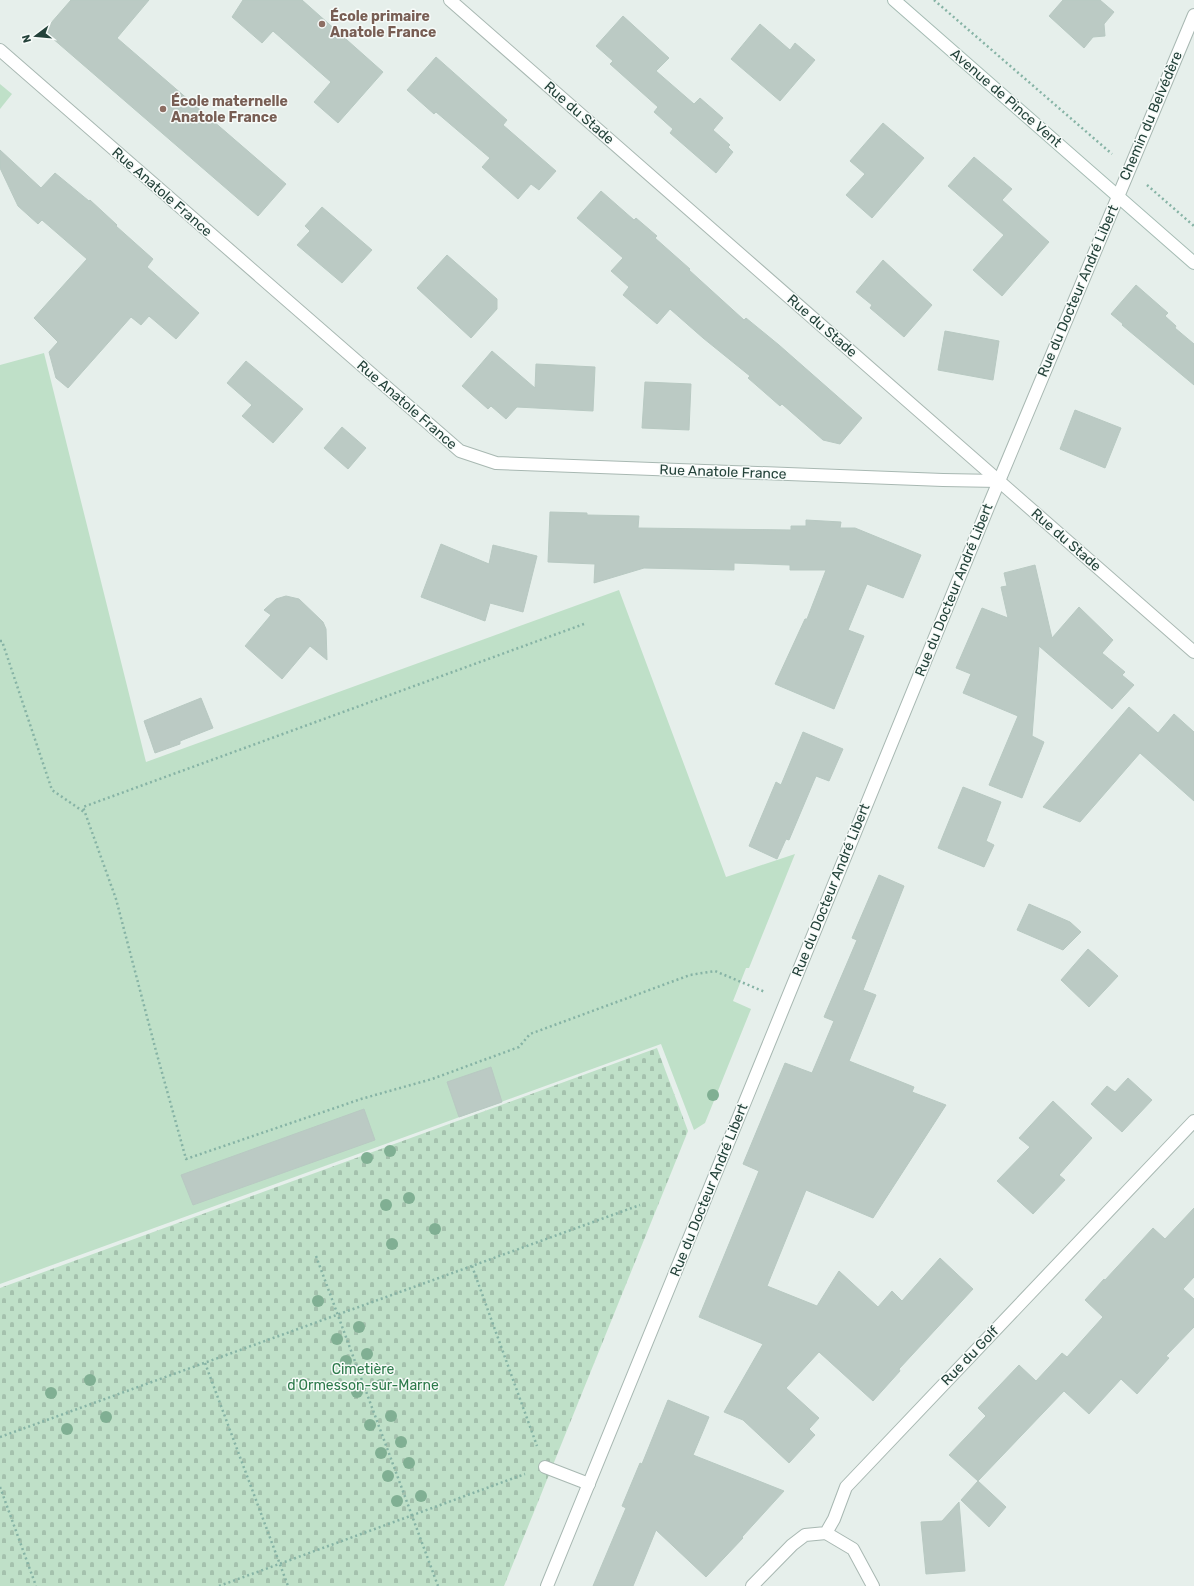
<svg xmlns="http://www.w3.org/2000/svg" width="1194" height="1586" font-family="Rubik,sans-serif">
	<defs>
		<pattern id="cemetery-stones" width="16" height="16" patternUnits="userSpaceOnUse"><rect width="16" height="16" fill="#bfe0c8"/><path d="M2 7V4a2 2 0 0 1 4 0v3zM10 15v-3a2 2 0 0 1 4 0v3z" fill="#a4c1ad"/></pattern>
	</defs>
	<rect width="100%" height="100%" fill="#e6efeb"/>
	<g fill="#bfe0c8">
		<polygon points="0,84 12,94 0,109"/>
		<polygon points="44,353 146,762 619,590 726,877 795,854 749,968 746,968 733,1001 751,1009 705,1123 694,1130 661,1044 0,1284 0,365"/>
	</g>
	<polygon fill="url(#cemetery-stones)" points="657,1048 688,1131 504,1586 0,1586 0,1288"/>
	<g fill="#bbcac4" stroke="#b8c9c2">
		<polygon points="71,0 149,0 117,38 286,184 258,216 44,31"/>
		<polygon points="243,0 302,0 383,72 338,123 314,102 331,82 273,31 262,43 232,17"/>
		<polygon points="1063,0 1100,0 1114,12 1104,24 1105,36 1093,37 1084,48 1049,16"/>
		<polygon points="623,16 669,58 656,71 694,104 700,98 723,118 713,130 730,145 728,147 733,152 716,173 670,133 673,129 654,112 658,107 610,64 613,61 596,46"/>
		<polygon points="760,24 790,50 795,43 815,60 780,101 731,59"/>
		<polygon points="436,57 507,120 503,125 556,171 539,190 531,184 518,199 482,167 490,158 436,112 434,114 407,90"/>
		<polygon points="883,123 924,158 872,218 846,195 865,174 850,161"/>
		<polygon points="0,150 41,188 55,173 89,201 90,200 117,225 116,226 153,259 147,267 199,313 176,339 149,316 141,325 131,317 68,388 56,378 49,352 58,342 34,318 87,259 42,220 38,224 18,206 0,168"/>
		<polygon points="974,157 1012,189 1002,200 1049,242 1002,296 973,270 1004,235 948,186"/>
		<polygon points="601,191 634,220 636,218 657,236 655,238 690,269 689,270 744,320 746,318 779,345 862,418 840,444 823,440 782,404 780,406 748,378 750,376 703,338 670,309 657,324 623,295 629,287 611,271 623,258 577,218"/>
		<polygon points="322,207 372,250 342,283 297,245 310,231 305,226"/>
		<polygon points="447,255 497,299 497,309 471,338 417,288"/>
		<polygon points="883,260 932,305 904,337 870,308 872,305 856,292"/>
		<polygon points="1136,285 1168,313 1165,316 1176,326 1175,328 1194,344 1194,385 1122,325 1123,324 1111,314"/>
		<polygon points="945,331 999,341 993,380 938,370"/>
		<polygon points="492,351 535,388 536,364 595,367 593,411 517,407 506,419 491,406 488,409 462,386"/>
		<polygon points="246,361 303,409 273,443 242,416 252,405 227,383"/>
		<polygon points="645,382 691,384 689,430 642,428"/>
		<polygon points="1075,410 1121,428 1105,468 1060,449"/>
		<polygon points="342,427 366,448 348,469 324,448"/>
		<polygon points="550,512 587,513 587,515 639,516 638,528 791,530 791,526 806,526 806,520 841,522 840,528 855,528 921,555 903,598 867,584 848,630 864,636 834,709 775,684 805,619 807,619 826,570 790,570 790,565 734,563 734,570 644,568 594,583 595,564 548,562"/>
		<polygon points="441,544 489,564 493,545 537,556 523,612 490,603 485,621 421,597"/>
		<polygon points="1035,565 1052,638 1079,607 1113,640 1102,653 1125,672 1122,675 1134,685 1112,709 1039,646 1032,736 1044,742 1022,798 989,785 1018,716 963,693 971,674 956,668 982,608 1008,618 1001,587 1007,586 1004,573"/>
		<polygon points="286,596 299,599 323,622 326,629 327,660 310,646 282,679 245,646 271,615 264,610 276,599"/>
		<polygon points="201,698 213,728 180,741 180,744 155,753 144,721"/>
		<polygon points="1129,707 1158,733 1174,714 1194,732 1194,801 1140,753 1080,822 1043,807"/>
		<polygon points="803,732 843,749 829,781 816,776 789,840 786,839 777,859 749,846 776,782 781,785"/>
		<polygon points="963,787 1001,802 986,841 994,845 984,867 938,848"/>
		<polygon points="879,875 904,886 863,990 876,995 849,1061 914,1087 912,1092 946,1105 873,1218 806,1190 767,1286 817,1306 839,1271 878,1307 892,1291 902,1301 940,1258 973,1289 899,1369 900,1371 873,1401 819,1352 786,1388 819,1418 809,1429 815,1435 789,1463 743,1420 724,1412 763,1344 699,1317 759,1171 743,1164 785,1063 812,1073 834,1021 824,1017 857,940 852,938"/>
		<polygon points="1029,904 1070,922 1081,932 1063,950 1017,930"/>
		<polygon points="1088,949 1118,976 1089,1007 1061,980"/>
		<polygon points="491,1067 502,1102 459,1117 447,1082"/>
		<polygon points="1128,1078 1152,1100 1122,1132 1091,1104 1107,1086 1115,1092"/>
		<polygon points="1053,1101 1092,1138 1059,1175 1065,1180 1033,1214 997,1181 1030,1147 1019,1138"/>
		<polygon points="364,1109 375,1140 193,1205 181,1175"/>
		<polygon points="1194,1208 1194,1277 1183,1289 1194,1299 1194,1327 1166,1356 1169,1358 1137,1394 1121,1379 1089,1414 1064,1391 978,1481 949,1455 986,1416 978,1408 1019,1365 1036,1381 1062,1353 1067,1357 1103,1317 1085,1300 1104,1279 1105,1280 1153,1228 1165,1239"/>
		<polygon points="668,1400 709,1417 693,1455 784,1491 742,1537 743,1538 706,1577 656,1530 633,1586 593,1586 626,1508 622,1506 640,1463 642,1464"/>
		<polygon points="978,1481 1006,1507 989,1527 961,1500"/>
		<polygon points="959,1502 965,1571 926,1574 921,1522 942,1521"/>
	</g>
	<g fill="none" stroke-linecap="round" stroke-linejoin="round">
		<defs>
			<polyline id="lane" points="545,1467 589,1484"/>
			<g id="street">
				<polyline points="450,0 1194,652"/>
				<polyline points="0,50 460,451 496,463 943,480 999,481"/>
				<polyline points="826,1533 853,1549 873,1586"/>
				<polyline points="547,1586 989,505 1194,15"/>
				<polyline points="752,1586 792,1545 805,1535 826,1533 834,1519 846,1487 1194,1121"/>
			</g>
			<polyline id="secondary" points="894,0 1194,263"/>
		</defs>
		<use href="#lane" stroke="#a8b8b2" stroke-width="14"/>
		<use href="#street" stroke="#a8b8b2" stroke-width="14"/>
		<use href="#secondary" stroke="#a4bbb3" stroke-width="14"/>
		<g stroke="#86b3a5" stroke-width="2.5" stroke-dasharray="2 3" stroke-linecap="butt">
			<polyline points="934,0 1112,154"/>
			<polyline points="1147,185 1194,226"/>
			<polyline points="584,624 83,807 116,899 156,1051 186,1159 361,1099 432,1079 519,1047 530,1034 690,975 715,971 765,992"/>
			<polyline points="0,641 2,641 52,790 84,812"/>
			<polyline points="316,1256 438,1586"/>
			<polyline points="472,1266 537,1446"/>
			<polyline points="205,1363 288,1586"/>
			<polyline points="0,1437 640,1205"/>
			<polyline points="0,1487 36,1586"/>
			<polyline points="219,1586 525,1474"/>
		</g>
		<use href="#lane" stroke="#fff" stroke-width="12"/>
		<use href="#street" stroke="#fff" stroke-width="12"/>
		<use href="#secondary" stroke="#fff" stroke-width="12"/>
	</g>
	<g fill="#80af93">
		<circle cx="713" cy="1095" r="6"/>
		<circle cx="390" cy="1151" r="6"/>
		<circle cx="367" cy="1158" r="6"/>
		<circle cx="409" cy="1198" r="6"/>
		<circle cx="386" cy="1205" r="6"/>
		<circle cx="435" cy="1229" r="6"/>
		<circle cx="392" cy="1244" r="6"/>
		<circle cx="318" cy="1301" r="6"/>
		<circle cx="359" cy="1327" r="6"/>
		<circle cx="337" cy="1339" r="6"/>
		<circle cx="367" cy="1354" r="6"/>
		<circle cx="346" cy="1361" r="6"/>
		<circle cx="90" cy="1380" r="6"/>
		<circle cx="381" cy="1385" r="6"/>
		<circle cx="357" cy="1392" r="6"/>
		<circle cx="51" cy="1393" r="6"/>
		<circle cx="391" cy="1416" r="6"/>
		<circle cx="106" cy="1417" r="6"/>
		<circle cx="370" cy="1425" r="6"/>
		<circle cx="67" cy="1429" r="6"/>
		<circle cx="401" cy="1442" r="6"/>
		<circle cx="381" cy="1453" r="6"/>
		<circle cx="409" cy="1463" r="6"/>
		<circle cx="388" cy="1476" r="6"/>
		<circle cx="421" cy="1496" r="6"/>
		<circle cx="397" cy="1501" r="6"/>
	</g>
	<g fill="#8d6e63" stroke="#f7fbf9" stroke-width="1.5">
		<circle cx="322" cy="24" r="4"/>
		<circle cx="163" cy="109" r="4"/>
	</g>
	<g text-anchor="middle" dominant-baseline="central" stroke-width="3" stroke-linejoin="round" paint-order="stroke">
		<g font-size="14" font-weight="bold" fill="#785e54" stroke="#f7fbf9" text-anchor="start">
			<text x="330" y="16">École primaire<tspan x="330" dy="16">Anatole France</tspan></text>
			<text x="171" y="101">École maternelle<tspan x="171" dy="16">Anatole France</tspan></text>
		</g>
		<g font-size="14" fill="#24423a" stroke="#f7fbf9">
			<text transform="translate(1006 98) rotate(41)">Avenue de Pince Vent</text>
			<text transform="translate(579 113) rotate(41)">Rue du Stade</text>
			<text transform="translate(1151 116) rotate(-67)">Chemin du Belvédère</text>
			<text transform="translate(162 192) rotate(41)">Rue Anatole France</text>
			<text transform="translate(1078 291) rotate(-67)">Rue du Docteur André Libert</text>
			<text transform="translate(822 326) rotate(41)">Rue du Stade</text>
			<text transform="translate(407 405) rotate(41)">Rue Anatole France</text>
			<text transform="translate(723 472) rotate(2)">Rue Anatole France</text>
			<text transform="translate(1066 540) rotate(41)">Rue du Stade</text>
			<text transform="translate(954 590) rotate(-68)">Rue du Docteur André Libert</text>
			<text transform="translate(831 890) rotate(-68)">Rue du Docteur André Libert</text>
			<text transform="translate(709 1190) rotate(-68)">Rue du Docteur André Libert</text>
			<text transform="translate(970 1356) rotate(-46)">Rue du Golf</text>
		</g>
		<g font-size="14" fill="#2d7a4b" stroke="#f7fbf9">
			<text x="363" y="1369">Cimetière<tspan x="363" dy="16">d'Ormesson-sur-Marne</tspan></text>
		</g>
	</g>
	<g transform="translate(36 36) rotate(254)" stroke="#f7fbf9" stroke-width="3" paint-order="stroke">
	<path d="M0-3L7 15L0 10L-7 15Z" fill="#24423a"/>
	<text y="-6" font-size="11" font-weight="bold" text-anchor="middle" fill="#24423a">N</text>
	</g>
</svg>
